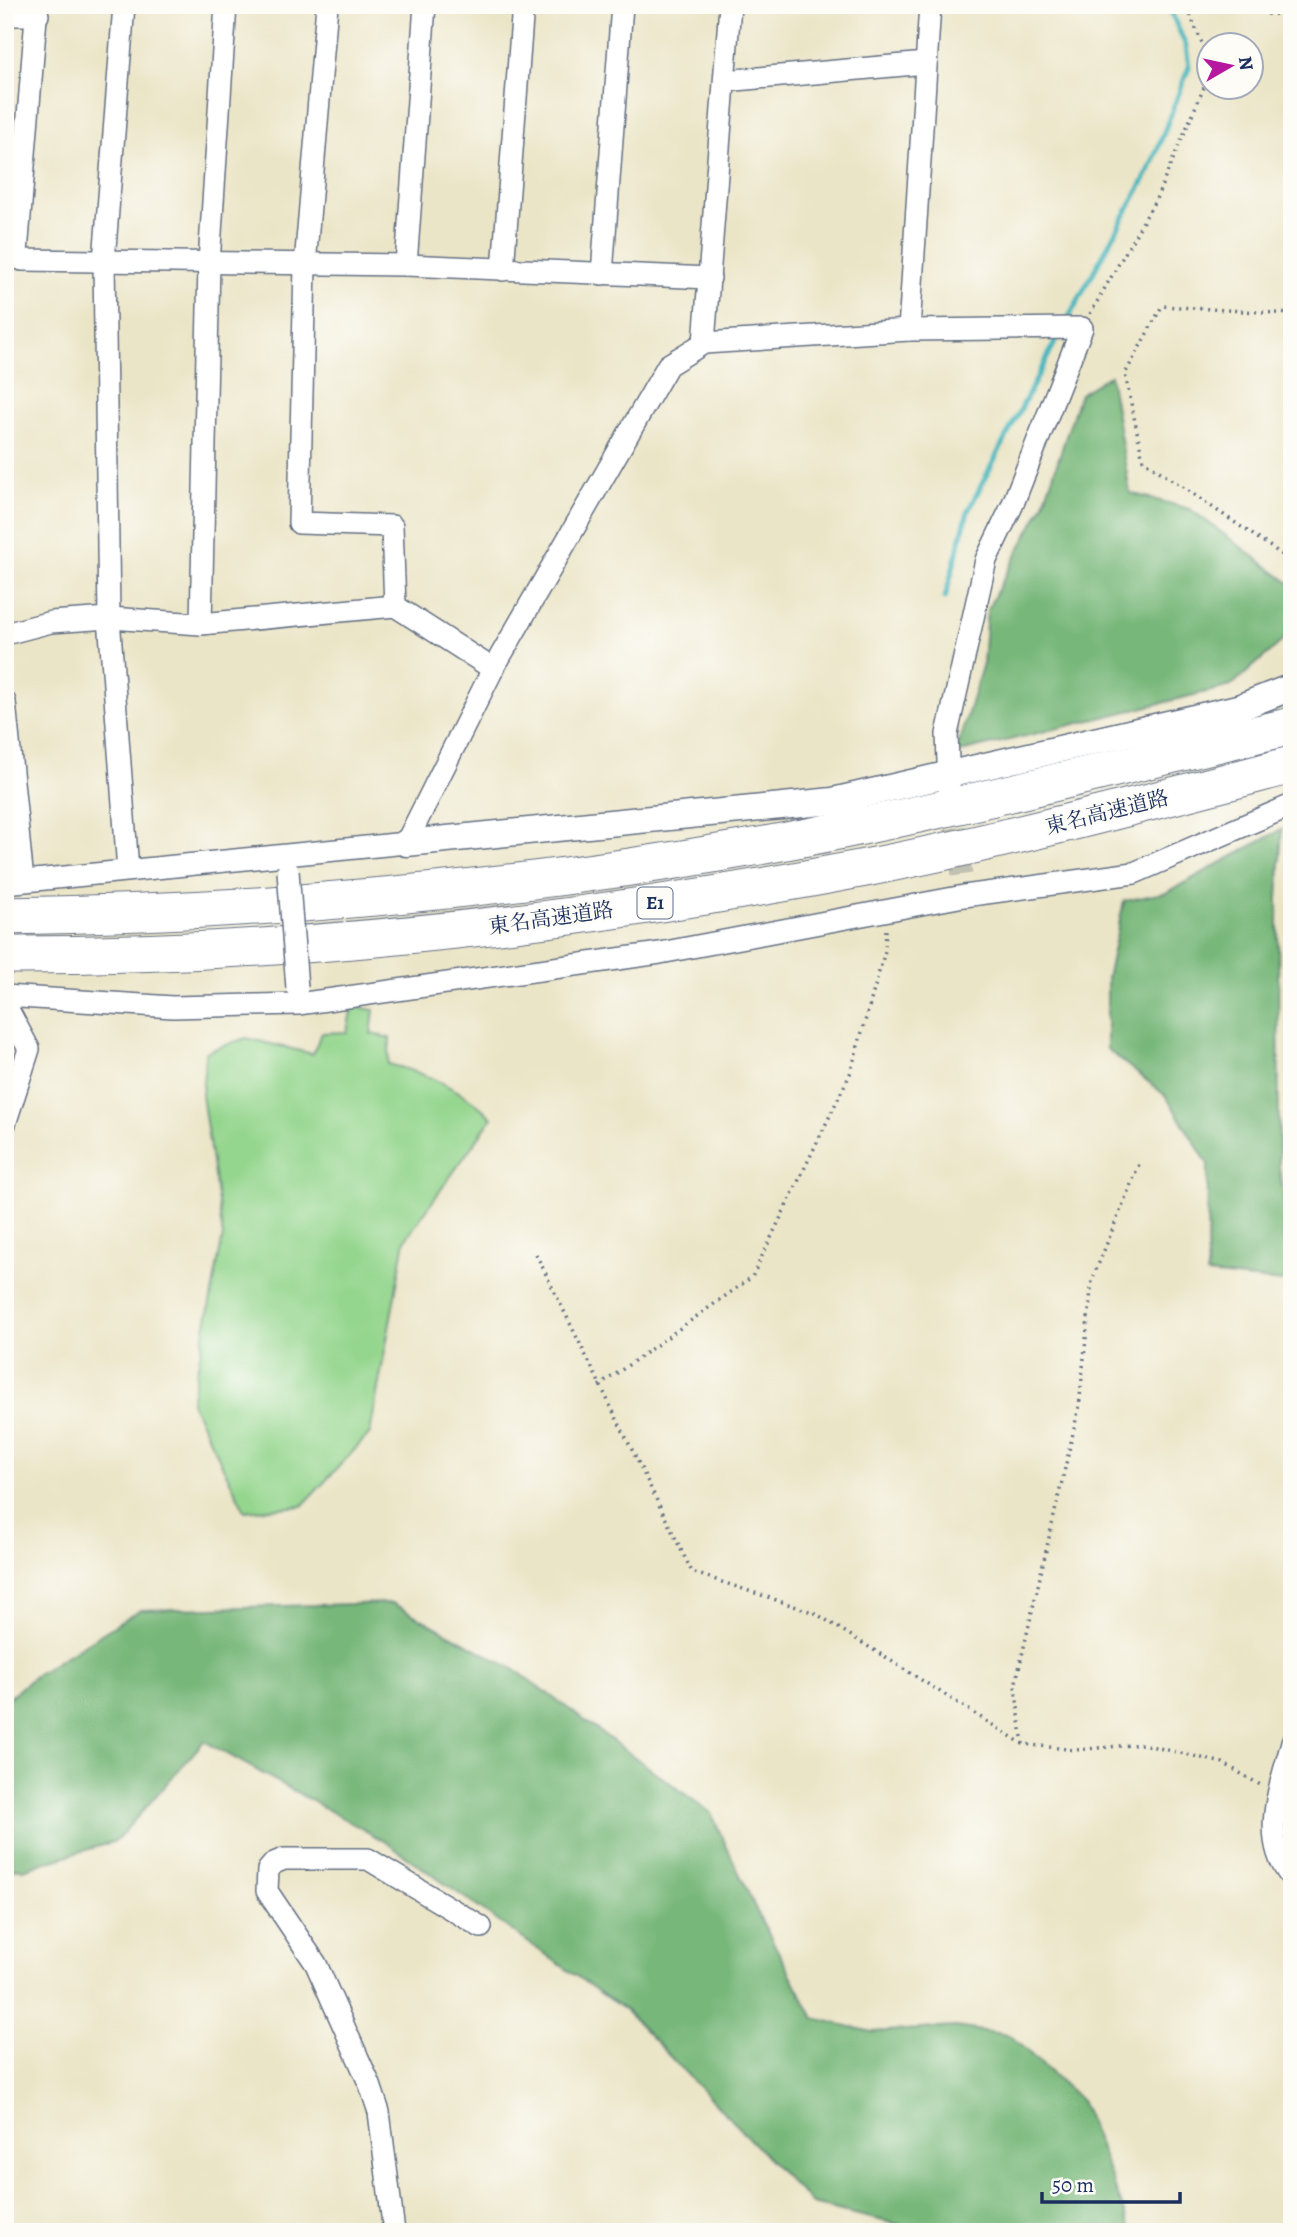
<svg xmlns="http://www.w3.org/2000/svg" width="1297" height="2237" font-family="Alegreya,'Noto Serif JP',serif">
	<rect width="100%" height="100%" fill="#fdfcf7"/>
	<filter id="ink" filterUnits="userSpaceOnUse"><feTurbulence type="fractalNoise" baseFrequency=".0143" numOctaves="2"/><feDisplacementMap in="SourceGraphic" scale="14" xChannelSelector="R" yChannelSelector="G"/><feConvolveMatrix kernelMatrix="1 2 1 2 8 2 1 2 1" color-interpolation-filters="sRGB"/></filter>
	<filter id="wash" filterUnits="userSpaceOnUse"><feTurbulence type="fractalNoise" baseFrequency=".00686" numOctaves="4" result="noise"/><feDisplacementMap in="SourceGraphic" scale="28" xChannelSelector="R" yChannelSelector="G"/><feGaussianBlur stdDeviation="1.57" result="paint"/><feColorMatrix in="noise" values="0 0 0 0 0 0 0 0 0 0 0 0 0 0 0 0 0 1.4 0 .05"/><feComposite in="paint" operator="in"/></filter>
	<g filter="url(#wash)">
		<rect width="100%" height="100%" fill="#ebe5c7"/>
		<path fill="#94d68e" stroke="#588276" stroke-width="2" d="M 352,1006 L 374,1010 L 371,1034 L 390,1038 L 388,1064 C 423,1072 467,1091 492,1118 L 405,1240 L 370,1433 L 302,1506 L 245,1511 L 191,1402 L 223,1236 L 202,1095 L 206,1052 L 246,1038 L 313,1054 L 321,1033 L 347,1032 Z"/>
		<g fill="#77b779" stroke="#49736c" stroke-width="2">
			<polygon points="1110,375 1130,493 1190,509 1292,585 1289,635 1231,686 956,753 983,663 987,610 1044,503 1080,394"/>
			<polygon points="1282,829 1278,899 1279,1167 1292,1256 1292,1283 1207,1274 1208,1164 1166,1096 1107,1049 1107,978 1124,901 1168,892"/>
			<polygon points="392,1603 517,1671 711,1813 759,1916 814,2018 872,2032 955,2027 1009,2035 1081,2100 1132,2232 930,2232 812,2204 626,2011 384,1841 204,1741 116,1841 23,1869 5,1868 5,1701 37,1674 140,1610"/>
		</g>
		<g fill="none" stroke-linecap="round" stroke-linejoin="round">
			<g stroke="#47b6be" stroke-width="5">
				<polyline points="1065,324 1149,171 1189,67 1186,46 1168,5"/>
				<polyline points="945,598 968,511 1060,333"/>
			</g>
		</g>
	</g>
	<g filter="url(#ink)">
		<g fill="none" stroke-linecap="round" stroke-linejoin="round">
			<polyline stroke="#c1c1b2" stroke-width="21" stroke-dasharray="21 10" stroke-linecap="butt" points="950,797 962,875"/>
			<defs>
				<g id="minor">
					<polyline points="37,5 17,253 22,260 406,265 710,278"/>
					<polyline points="124,5 104,261 109,618 201,624 395,606 493,669"/>
					<polyline points="327,5 305,265 299,523 392,526 395,606"/>
					<polyline points="5,15 38,15"/>
					<polyline points="725,81 926,63"/>
					<polyline points="406,265 425,5"/>
					<polyline points="503,270 523,5"/>
					<polyline points="602,274 622,5"/>
					<polyline points="909,330 930,5"/>
					<polyline points="704,343 730,5"/>
					<polyline points="201,624 209,263 226,5"/>
					<polyline points="5,634 51,622 109,618 128,870"/>
					<polyline points="5,702 23,881"/>
					<polyline points="5,883 406,843 493,669 668,365 704,343 909,330 1082,328 1012,506 986,560 947,734 949,788"/>
					<polyline points="5,996 173,1007 298,1004 660,953 964,896 1134,873 1292,805"/>
					<polyline points="5,1004 29,1049 5,1124"/>
					<path d="M 1292,1742 C 1281,1786 1258,1839 1292,1878"/>
					<polyline points="394,2232 379,2112 370,2085 316,1964 267,1891 268,1870 274,1863 284,1859 368,1859 481,1927"/>
				</g>
				<polyline id="tertiary" points="406,843 833,801 1238,708 1292,687"/>
				<g id="motorway">
					<path d="M 5,916 C 253,912 504,891 748,848 C 931,816 1111,768 1292,726"/>
					<path d="M 5,955 C 294,956 582,922 865,868 C 1008,840 1150,802 1292,765"/>
				</g>
			</defs>
			<use href="#minor" stroke="#646f83" stroke-width="24"/>
			<use href="#tertiary" stroke="#646f83" stroke-width="29"/>
			<use href="#motorway" stroke="#646f83" stroke-width="39"/>
			<g stroke="#646f83" stroke-width="3.5" stroke-dasharray="2 5" stroke-linecap="butt">
				<polyline points="1267,14 1292,15"/>
				<polyline points="1090,314 1156,199 1205,85 1209,60 1186,5"/>
				<polyline points="1292,314 1162,306 1125,374 1143,460 1284,556 1292,567"/>
				<polyline points="536,1254 692,1572 815,1613 1023,1744 1075,1750 1142,1744 1223,1763 1262,1786"/>
				<polyline points="599,1386 752,1277 850,1074 885,951 886,930"/>
				<polyline points="1023,1744 1015,1686 1079,1407 1092,1280 1140,1162"/>
			</g>
			<use href="#minor" stroke="#fff" stroke-width="21"/>
			<use href="#tertiary" stroke="#fff" stroke-width="26"/>
			<use href="#motorway" stroke="#fff" stroke-width="37"/>
			<defs>
				<polyline id="minor-bridge" points="288,871 297,988"/>
			</defs>
			<use href="#minor-bridge" stroke="#646f83" stroke-width="24" stroke-linecap="butt"/>
			<use href="#minor-bridge" stroke="#fff" stroke-width="21"/>
		</g>
	</g>
	<g text-anchor="middle" dominant-baseline="central" stroke-width="5" stroke-linejoin="round" paint-order="stroke">
		<rect fill="#fdfcf7" stroke="#5f6c8c" stroke-width="2" x="637.5" y="887.5" width="35" height="31" rx="5"/>
		<g font-size="19" font-weight="bold" fill="#1b2f5e">
			<text x="655" y="903">E1</text>
		</g>
		<g font-size="21" fill="#1b2f5e" stroke="#fdfcf7">
			<text transform="translate(1107 812) rotate(-14)">東名高速道路</text>
			<text transform="translate(551 918) rotate(-8)">東名高速道路</text>
		</g>
	</g>
	<rect width="1297" height="2237" fill="none" stroke="#fdfcf7" stroke-width="28"/>
	<g transform="translate(1230 66) rotate(81)"><circle r="33" fill="#fdfcf7" stroke="#a3aaba" stroke-width="2"/>
	<path d="M0-5L12 26L0 18L-12 26Z" fill="#b5179e"/>
	<text y="-10" font-size="19" font-weight="bold" text-anchor="middle" fill="#1b2f5e">N</text>
	</g>
	<path d="M1042 2192v10h138v-10" fill="none" stroke="#1b2f5e" stroke-width="3.5"/>
	<text x="1052" y="2192" font-size="21" fill="#1b2f5e" stroke="#fdfcf7" stroke-width="5" paint-order="stroke">50 m</text>
</svg>
